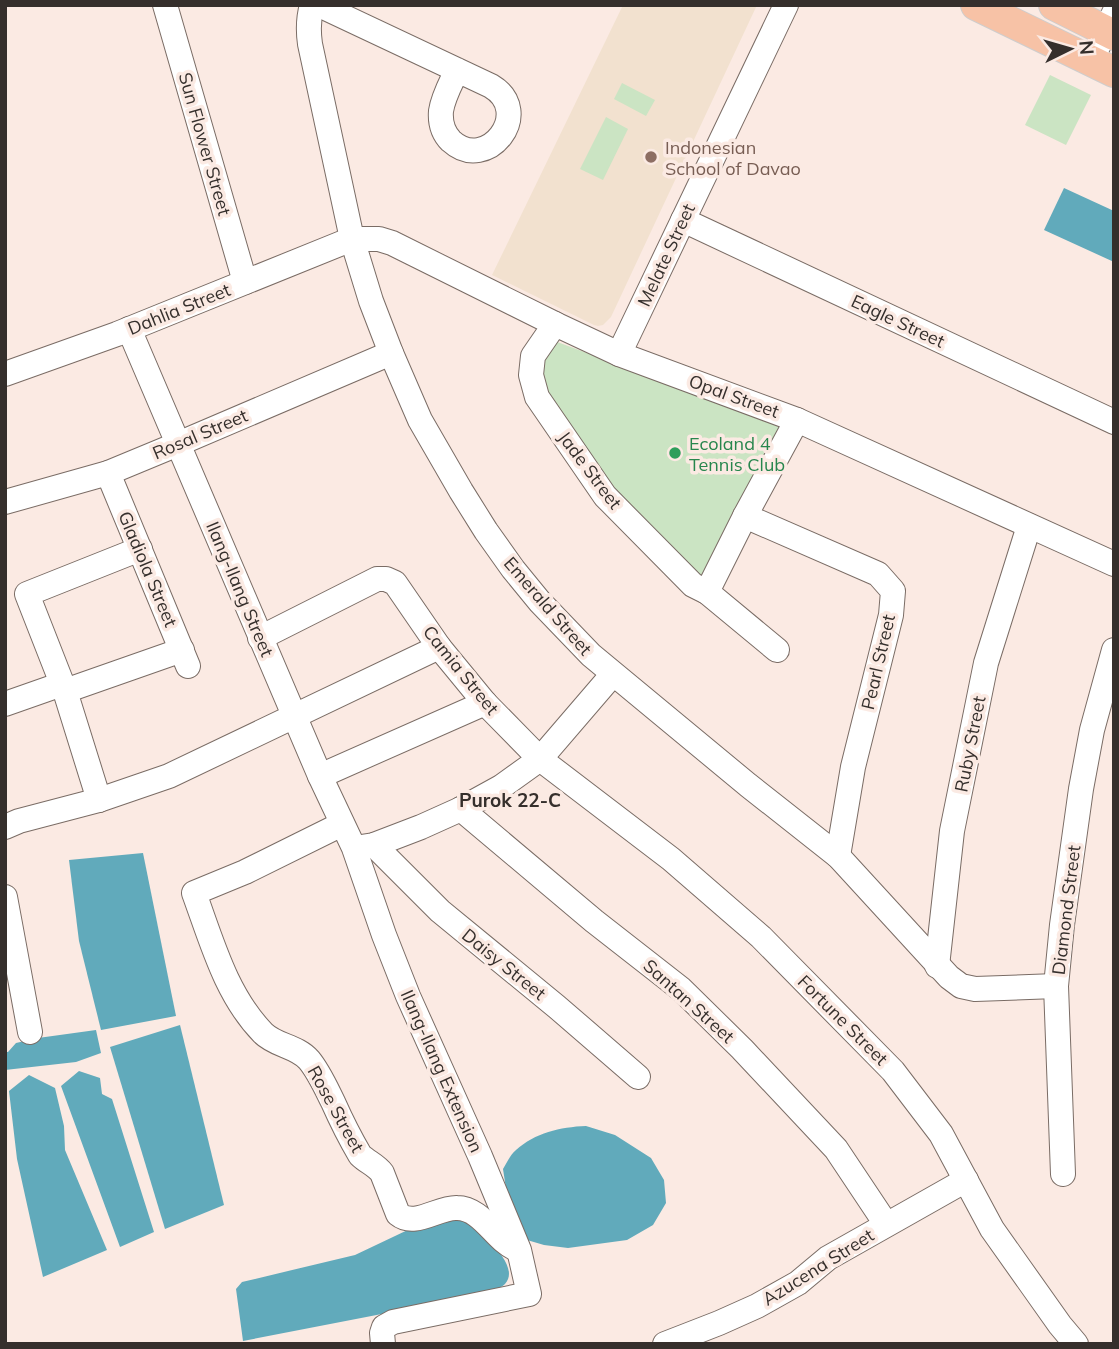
<svg xmlns="http://www.w3.org/2000/svg" width="1119" height="1349" font-family="Mulish,sans-serif">
	<rect width="100%" height="100%" fill="#fbeae3"/>
	<polygon fill="#f2e1cf" points="623,5 757,5 611,317 603,325 598,326 594,325 492,275"/>
	<g fill="#cbe4c3">
		<polygon points="1050,75 1091,95 1066,145 1025,125"/>
		<polygon points="622,83 655,100 646,116 614,99"/>
		<polygon points="606,117 628,129 603,180 580,169"/>
		<polygon points="552,340 781,425 698,582 643,530 542,390 541,355"/>
	</g>
	<g fill="#61aabb">
		<polygon points="1064,188 1114,211 1114,262 1044,230"/>
		<polygon points="143,853 176,1016 101,1030 79,941 69,860"/>
		<polygon points="180,1025 224,1205 165,1229 110,1047"/>
		<polygon points="96,1030 101,1053 76,1062 5,1070 5,1052 8,1052 16,1043 38,1038"/>
		<polygon points="79,1071 100,1078 102,1094 112,1099 154,1232 120,1247 61,1086"/>
		<polygon points="29,1075 55,1088 64,1126 65,1150 107,1250 43,1277 17,1159 9,1091"/>
		<path d="M 586,1126 L 615,1135 L 651,1158 L 664,1180 L 666,1203 L 653,1225 L 627,1240 L 568,1248 L 544,1245 L 527,1240 L 507,1195 L 503,1169 C 507,1163 510,1155 516,1150 C 535,1133 560,1127 586,1126 Z"/>
		<path d="M 461,1218 C 475,1228 523,1264 505,1284 C 500,1289 491,1291 485,1294 L 243,1341 L 236,1289 L 242,1282 L 355,1255 L 414,1227 Z"/>
	</g>
	<g fill="none" stroke-linecap="round" stroke-linejoin="round">
		<defs>
			<g id="minor">
				<polyline points="165,5 245,282"/>
				<path d="M 312,5 C 308,19 308,30 310,44 L 352,239 L 371,301 L 391,353 L 420,420 L 461,491 L 486,531 L 513,569 L 540,602 L 591,655 L 748,785 L 838,856 L 949,977 L 961,986 L 975,989 L 1056,986"/>
				<path d="M 319,5 L 491,86 C 535,112 487,174 451,141 C 443,133 440,123 441,111 C 443,97 451,83 457,70"/>
				<polyline points="1091,61 1114,13"/>
				<polyline points="683,220 1114,422"/>
				<polyline points="555,324 533,356 531,375 537,397 605,496 693,585 707,592 777,650"/>
				<polyline points="129,329 320,776 354,848 384,935 408,996 480,1156 519,1250 529,1294 393,1322 384,1327 382,1333 383,1344"/>
				<polyline points="619,354 786,5"/>
				<polyline points="5,374 117,334 352,239 379,239 392,243 555,324 619,354 797,420 1114,564"/>
				<polyline points="108,473 188,666"/>
				<polyline points="5,502 108,473 178,444 391,353"/>
				<polyline points="745,516 878,574 893,591 891,615 853,767 838,856"/>
				<polyline points="707,592 745,516 797,420"/>
				<polyline points="260,638 377,579 386,579 395,583 439,647 485,703 540,759 671,859 761,937 893,1071 941,1134 992,1229 1060,1325 1076,1344"/>
				<polyline points="65,691 182,650"/>
				<polyline points="5,704 62,684"/>
				<polyline points="320,776 485,703"/>
				<polyline points="99,800 65,691 27,594 140,549"/>
				<polyline points="461,809 594,921 681,989 742,1049 836,1149 886,1224"/>
				<path d="M 342,824 L 245,872 L 194,893 C 212,942 226,995 263,1033 C 276,1046 297,1046 309,1060 C 319,1072 326,1088 333,1102 C 341,1120 350,1138 360,1155 C 367,1162 376,1165 382,1173 L 398,1214 C 415,1228 438,1207 457,1208 C 482,1208 495,1240 516,1249"/>
				<polyline points="5,827 19,821 99,800 169,776 439,647"/>
				<polyline points="374,845 440,911 557,1007 638,1077"/>
				<polyline points="361,847 374,845 421,827 461,809 501,787 540,759 613,674"/>
				<polyline points="5,897 30,1032"/>
				<polyline points="937,966 952,831 986,663 1029,526"/>
				<polyline points="1063,1174 1056,986 1062,925 1081,789 1092,730 1114,650"/>
				<polyline points="665,1344 719,1323 757,1306 798,1283 828,1258 966,1180"/>
			</g>
			<g id="major">
				<polyline points="976,5 1114,72"/>
				<polyline points="1054,5 1114,35"/>
			</g>
		</defs>
		<use href="#minor" stroke="#7a6c65" stroke-width="26"/>
		<use href="#major" stroke="#cfcdcc" stroke-width="32"/>
		<use href="#minor" stroke="#fff" stroke-width="24"/>
		<use href="#major" stroke="#f7c2a6" stroke-width="30"/>
	</g>
	<circle fill="#8d6e63" stroke="#fbeae3" stroke-width="2.5" cx="651" cy="157" r="7"/>
	<circle fill="#2e9e5b" stroke="#fbeae3" stroke-width="2.5" cx="675" cy="453" r="7"/>
	<g text-anchor="middle" dominant-baseline="central" stroke-width="7" stroke-linejoin="round" paint-order="stroke">
		<g font-size="18" fill="#352f2c" stroke="#fbeae3">
			<text transform="translate(205 144) rotate(74)">Sun Flower Street</text>
			<text transform="translate(666 255) rotate(-65)">Melate Street</text>
			<text transform="translate(179 309) rotate(-22)">Dahlia Street</text>
			<text transform="translate(898 321) rotate(25)">Eagle Street</text>
			<text transform="translate(734 396) rotate(20)">Opal Street</text>
			<text transform="translate(200 434) rotate(-23)">Rosal Street</text>
			<text transform="translate(590 470) rotate(53)">Jade Street</text>
			<text transform="translate(148 569) rotate(67)">Gladiola Street</text>
			<text transform="translate(240 589) rotate(67)">Ilang-Ilang Street</text>
			<text transform="translate(548 606) rotate(49)">Emerald Street</text>
			<text transform="translate(878 662) rotate(-77)">Pearl Street</text>
			<text transform="translate(461 670) rotate(51)">Camia Street</text>
			<text transform="translate(970 744) rotate(-79)">Ruby Street</text>
			<text transform="translate(1066 910) rotate(-83)">Diamond Street</text>
			<text transform="translate(504 964) rotate(39)">Daisy Street</text>
			<text transform="translate(689 1001) rotate(42)">Santan Street</text>
			<text transform="translate(843 1020) rotate(45)">Fortune Street</text>
			<text transform="translate(442 1071) rotate(66)">Ilang-Ilang Extension</text>
			<text transform="translate(336 1109) rotate(61)">Rose Street</text>
			<text transform="translate(818 1267) rotate(-32)">Azucena Street</text>
		</g>
		<g font-size="18" fill="#785e54" stroke="#fbeae3" text-anchor="start">
			<text x="665" y="147">Indonesian<tspan x="665" dy="21">School of Davao</tspan></text>
		</g>
		<g font-size="18" fill="#27864d" stroke="#fbeae3" text-anchor="start">
			<text x="689" y="443">Ecoland 4<tspan x="689" dy="21">Tennis Club</tspan></text>
		</g>
		<g font-size="19" font-weight="bold" fill="#352f2c" stroke="#fbeae3">
			<text x="510" y="800">Purok 22-C</text>
		</g>
	</g>
	<rect width="1119" height="1349" fill="none" stroke="#352f2c" stroke-width="14"/>
	<g transform="translate(1070 49) rotate(85)" stroke="#fbeae3" stroke-width="5" paint-order="stroke">
	<path d="M0-5L12 26L0 18L-12 26Z" fill="#352f2c"/>
	<text y="-10" font-size="19" font-weight="bold" text-anchor="middle" fill="#352f2c">N</text>
	</g>
</svg>
